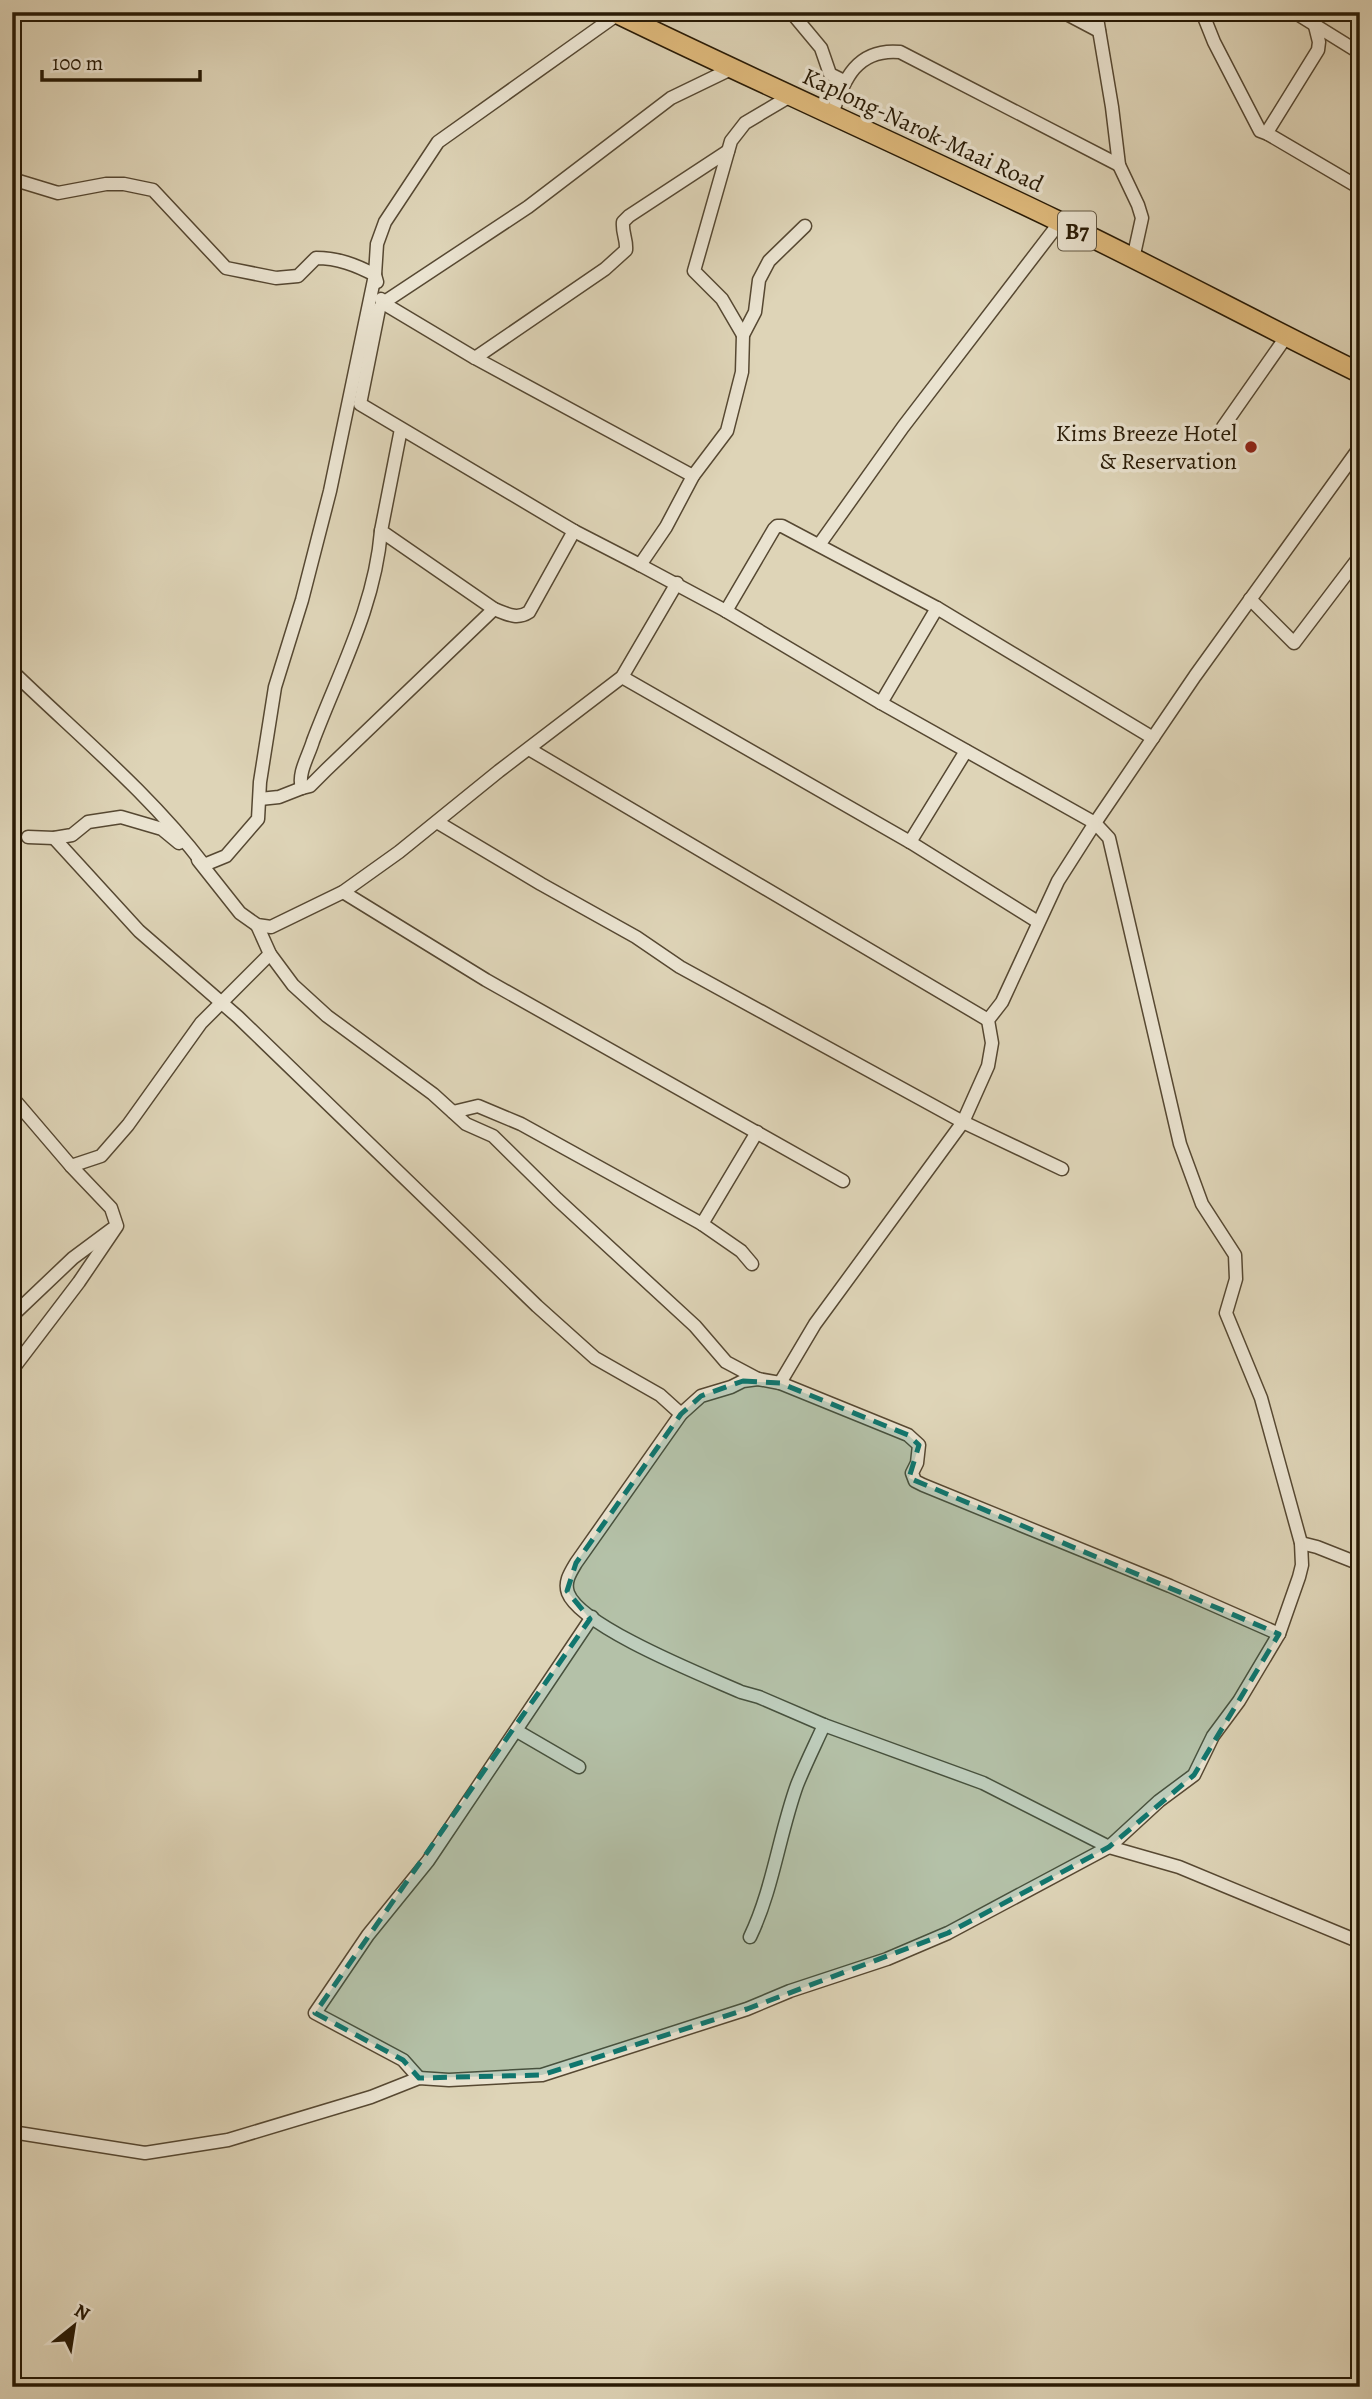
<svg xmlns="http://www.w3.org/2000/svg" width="1372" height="2399" font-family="Alegreya,serif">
	<rect width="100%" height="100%" fill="#ded4b7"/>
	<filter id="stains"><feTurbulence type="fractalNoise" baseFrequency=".00286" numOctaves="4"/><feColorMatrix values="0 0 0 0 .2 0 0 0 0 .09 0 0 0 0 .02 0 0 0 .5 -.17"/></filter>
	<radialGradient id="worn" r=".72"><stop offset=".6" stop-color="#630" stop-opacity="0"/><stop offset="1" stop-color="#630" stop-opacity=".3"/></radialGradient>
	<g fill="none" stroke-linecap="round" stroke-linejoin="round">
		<defs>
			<g id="minor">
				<polyline points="791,12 821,48 830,74 844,81"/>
				<polyline points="1063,12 1099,31"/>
				<polyline points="1096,12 1112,107 1119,165 1138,205 1142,218 1133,259"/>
				<polyline points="1202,12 1214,42 1260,131 1268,134"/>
				<polyline points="1294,12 1360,53"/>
				<polyline points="1315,26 1319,42 1318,50 1269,129 1268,134 1360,188"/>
				<path d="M 832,114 C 844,79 857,48 900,52 L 1119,165"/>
				<path d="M 12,179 L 58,193 L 106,184 L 124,184 L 153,190 L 226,268 L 276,278 L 298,276 L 316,258 C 338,258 356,265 375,275 L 330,491 L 302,600 L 275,687 L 260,782 L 258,819 L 226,856 L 204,865 C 148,792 78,735 12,671"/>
				<polyline points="377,282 375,275 377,244 385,222 438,142 618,14"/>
				<polyline points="381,299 383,303 475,358 693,476"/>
				<polyline points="743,335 722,299 694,271 731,141 745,123 792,95"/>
				<path d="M 475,358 L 605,269 L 626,250 C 627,239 622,234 623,222 L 629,216 L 728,151"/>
				<polyline points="1223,427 1286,337"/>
				<path d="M 401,429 L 381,531 L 494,609 C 507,614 517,620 529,612 L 574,531 L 360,404 L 379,309 L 383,303 L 528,207 L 671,98 L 731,69"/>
				<path d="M 381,531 C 375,606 339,672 313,741 C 309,755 297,774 302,788 L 310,786 L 326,770 L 494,609"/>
				<polyline points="574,531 640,565"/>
				<polyline points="819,545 903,427 1060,222"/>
				<polyline points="1250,599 1294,643 1360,556"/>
				<polyline points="726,611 774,529 777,526 782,526 937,608 1153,738"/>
				<polyline points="622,677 910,842 1038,922"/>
				<polyline points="881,703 937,608"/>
				<polyline points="529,749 988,1020"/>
				<polyline points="260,799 279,797 302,788"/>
				<polyline points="437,822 541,884 636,937 680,967 963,1122 1062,1169"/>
				<polyline points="28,837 54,838 72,835 88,822 121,817 162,829 179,843"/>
				<polyline points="54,838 139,931 238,1017 537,1306 595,1358 660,1395 681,1414"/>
				<polyline points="910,842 966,751"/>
				<polyline points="198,860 240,913 257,925 271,927 343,892 399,852 499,771 622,677 677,583"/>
				<polyline points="343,892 486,980 843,1181"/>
				<polyline points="257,925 270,954 293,985 327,1016 433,1094 466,1124 493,1136 557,1199 695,1326 726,1362 758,1379"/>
				<polyline points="12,1097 71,1166 111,1208 117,1226 79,1282 12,1370"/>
				<polyline points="453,1112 478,1106 521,1124 702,1224 741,1251 752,1264"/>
				<polyline points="71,1166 101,1156 128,1125 201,1023 270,954"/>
				<polyline points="702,1224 757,1132"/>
				<polyline points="12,1316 73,1258 112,1229"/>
				<polyline points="780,1383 815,1324 963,1122 988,1066 992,1043 988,1020 1002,1002 1058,881 1095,823 1195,676 1360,447"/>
				<polyline points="1301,1543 1317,1547 1360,1564"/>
				<path d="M 1279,1634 L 1170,1586 L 923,1485 L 915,1481 L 912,1473 L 917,1463 L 919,1445 L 908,1435 L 780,1383 L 758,1379 L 743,1381 L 731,1387 L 701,1396 L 681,1414 L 576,1563 C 570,1573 564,1582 568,1593 C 581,1627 705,1676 741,1692 L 759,1697 L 824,1725 L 983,1783 L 1109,1847 L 1179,1867 L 1360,1942"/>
				<polyline points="517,1731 579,1767"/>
				<path d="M 750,1937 C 773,1889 779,1835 797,1785 C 805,1765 815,1745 824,1725"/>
				<polyline points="419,2078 403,2060 315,2013 368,1935 428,1861 592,1617"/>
				<polyline points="12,2132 145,2153 228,2140 371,2097 419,2078 449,2080 542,2075 747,2009 790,1991 887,1959 948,1933 1109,1847 1159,1801 1194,1775 1213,1736 1239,1701 1279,1634 1299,1577 1302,1565 1301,1543 1261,1398 1226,1313 1236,1279 1235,1255 1202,1204 1180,1144 1109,838 1095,823 881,703 726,611 640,565 666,527 693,476 727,431 742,372 743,335 755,312 759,280 769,261 805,226"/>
			</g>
			<path id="trunk" d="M 614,12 C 760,83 909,149 1056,220 C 1158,269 1258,323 1360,373"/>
		</defs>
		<use href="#minor" stroke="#564832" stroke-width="15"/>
		<use href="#trunk" stroke="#281a05" stroke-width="22"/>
		<use href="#minor" stroke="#eae3d0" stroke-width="12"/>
		<use href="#trunk" stroke="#dfba7c" stroke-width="19"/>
	</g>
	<path fill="#0f766e" fill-opacity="0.2" stroke="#0f766e" stroke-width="5" stroke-dasharray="14 9" stroke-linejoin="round" d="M 743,1381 L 780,1383 L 908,1435 L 919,1445 L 909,1478 L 1279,1634 L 1194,1775 L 1109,1847 L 948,1933 L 747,2009 L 542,2075 L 419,2078 L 403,2060 L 315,2013 L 590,1619 L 567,1591 L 576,1563 L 681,1414 L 701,1396 Z"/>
	<circle fill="#8f2418" stroke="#eae3d0" stroke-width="2.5" cx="1251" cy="447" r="7"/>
	<g text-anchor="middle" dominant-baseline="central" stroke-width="7" stroke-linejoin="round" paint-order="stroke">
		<rect fill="#eae3d0" stroke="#625642" stroke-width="2" x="1058" y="211.5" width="38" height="39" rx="5"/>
		<g font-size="23" font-weight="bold" fill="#281a05">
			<text x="1077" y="231">B7</text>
		</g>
		<g font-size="24" fill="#281a05" stroke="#eae3d0">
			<text transform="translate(923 130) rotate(25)">Kaplong-Narok-Maai Road</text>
		</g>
		<g font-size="24" fill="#281a05" stroke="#eae3d0" text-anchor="end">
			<text x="1237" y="433">Kims Breeze Hotel<tspan x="1237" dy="28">&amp; Reservation</tspan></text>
		</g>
	</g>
	<rect width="1372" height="2399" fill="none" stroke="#ded4b7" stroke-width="42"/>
	<rect x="14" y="14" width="1344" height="2371" fill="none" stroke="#281a05" stroke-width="3.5"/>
	<rect x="21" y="21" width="1330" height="2357" fill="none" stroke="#281a05" stroke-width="2"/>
	<g transform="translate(74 2326) rotate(30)" stroke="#eae3d0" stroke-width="5" paint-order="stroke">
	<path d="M0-5L12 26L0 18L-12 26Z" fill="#281a05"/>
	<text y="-10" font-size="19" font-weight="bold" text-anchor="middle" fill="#281a05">N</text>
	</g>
	<path d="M42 70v10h158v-10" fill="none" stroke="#281a05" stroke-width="3.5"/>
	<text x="52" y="70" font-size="21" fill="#281a05" stroke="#eae3d0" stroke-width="5" paint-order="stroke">100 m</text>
	<rect width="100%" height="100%" filter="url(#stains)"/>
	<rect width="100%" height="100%" fill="url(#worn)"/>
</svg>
